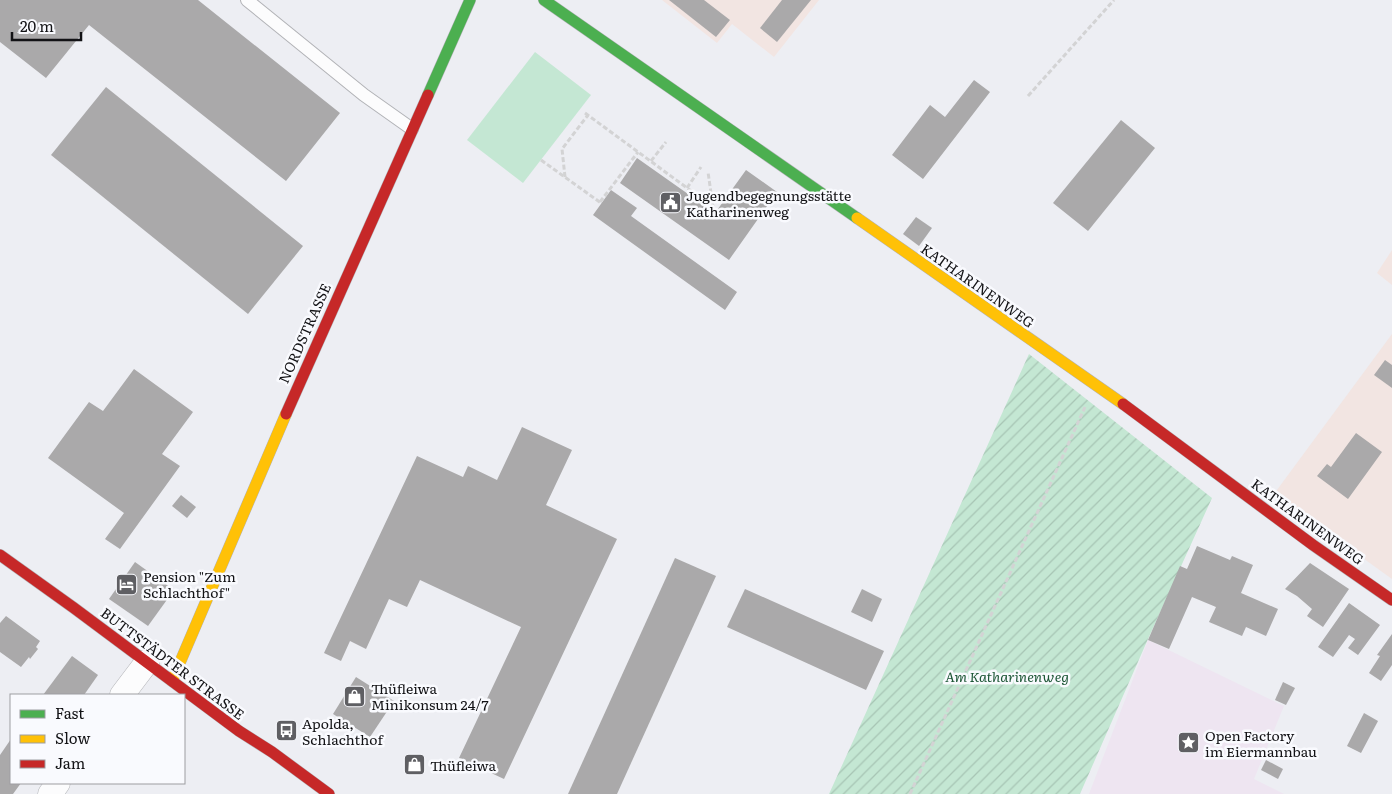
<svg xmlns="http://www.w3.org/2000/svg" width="1392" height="794" font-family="Literata,serif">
	<defs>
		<pattern id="garden-furrows" width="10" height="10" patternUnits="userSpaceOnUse" patternTransform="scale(1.25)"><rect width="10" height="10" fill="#c4e7d3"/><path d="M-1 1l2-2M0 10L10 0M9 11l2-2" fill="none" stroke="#a7c5b4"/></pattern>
	</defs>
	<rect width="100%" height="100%" fill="#edeef3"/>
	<g fill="#f2e5e2">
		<polygon points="662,0 819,0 774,57 732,24 717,43"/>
		<polygon points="1392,250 1392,285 1377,273"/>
		<polygon points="1392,334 1392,579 1274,494"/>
	</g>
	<polygon fill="#eee5f1" points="1148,640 1284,706 1254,779 1284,794 1089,794"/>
	<polygon fill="url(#garden-furrows)" points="1029,354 1212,498 1148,639 1080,794 829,794"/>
	<polygon fill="#c4e7d3" points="535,52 591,95 523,183 467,140"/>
	<g fill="#aaa9aa">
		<polygon points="0,0 198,0 340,113 286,181 89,25 46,78 0,42"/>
		<polygon points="669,0 704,0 730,20 716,37"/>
		<polygon points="782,0 811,0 777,42 760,28"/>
		<polygon points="974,80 990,92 923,179 892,155 930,105 945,117"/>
		<polygon points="106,87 303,246 248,314 51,155"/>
		<polygon points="1121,120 1155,148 1088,231 1053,203"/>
		<polygon points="637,158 715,213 746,170 777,192 729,260 620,183"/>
		<polygon points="611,190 637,208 631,216 737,292 725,310 593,215"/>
		<polygon points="916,217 932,228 919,246 903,234"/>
		<polygon points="1385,360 1392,365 1392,388 1374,375"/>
		<polygon points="134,369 193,412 162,454 180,466 120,549 105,539 124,513 48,458 89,402 103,411"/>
		<polygon points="522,427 572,450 546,505 617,539 504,779 459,758 521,627 420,580 407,607 389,599 366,649 350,641 341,661 324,653 417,456 463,477 468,466 497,480"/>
		<polygon points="1356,433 1382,452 1348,499 1317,476 1327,464 1331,467"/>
		<polygon points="181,495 196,507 187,518 172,506"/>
		<polygon points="1197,546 1230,560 1232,556 1253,565 1241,593 1278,609 1266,636 1246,627 1242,636 1209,622 1216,607 1192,597 1169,649 1148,640 1180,566 1187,569"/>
		<polygon points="675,558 716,576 617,794 568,794"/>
		<polygon points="135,562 174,590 148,626 109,599"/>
		<polygon points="1310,563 1349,589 1323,627 1307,616 1312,609 1297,596 1285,589"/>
		<polygon points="745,589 884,651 866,690 727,627"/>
		<polygon points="862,589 882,599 872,622 851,612"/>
		<polygon points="1349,603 1380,625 1358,655 1348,648 1355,639 1349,635 1333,657 1318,647"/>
		<polygon points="6,616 40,641 36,647 38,649 30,659 29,657 21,667 0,652 0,623"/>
		<polygon points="1392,634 1392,665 1381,681 1369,673 1380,656 1377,655"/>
		<polygon points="72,656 98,675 84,695 43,695"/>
		<polygon points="356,677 394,701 370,737 333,714"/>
		<polygon points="1283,682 1295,688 1286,705 1275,700"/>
		<polygon points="1364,713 1378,721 1361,753 1347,746"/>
		<polygon points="11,739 11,783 21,783 13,794 0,794 0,755"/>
		<polygon points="1266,760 1283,769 1278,779 1261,770"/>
	</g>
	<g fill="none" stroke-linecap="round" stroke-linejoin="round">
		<defs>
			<polyline id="lane" points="247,0 364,95 412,129"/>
			<g id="street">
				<polyline points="122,695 147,662"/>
				<polyline points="50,794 58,783"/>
			</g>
			<g id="fast">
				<polyline points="544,0 857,218"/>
				<polyline points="428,95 470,0"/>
			</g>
			<g id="slow">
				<polyline points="857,218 1123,404"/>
				<polyline points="172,681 286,414"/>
			</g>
			<g id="jam">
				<polyline points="1123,404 1313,545 1392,600"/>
				<polyline points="286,414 428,95"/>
				<polyline points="0,555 74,608 239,731 272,752 329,794"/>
			</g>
		</defs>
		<use href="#lane" stroke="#b2b3b7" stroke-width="14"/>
		<use href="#street" stroke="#b2b3b7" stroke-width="25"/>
		<use href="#fast" stroke="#b2b3b7" stroke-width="12"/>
		<use href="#slow" stroke="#b2b3b7" stroke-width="12"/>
		<use href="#jam" stroke="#b2b3b7" stroke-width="12"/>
		<g stroke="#d3d3d4" stroke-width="3" stroke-dasharray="5 2.5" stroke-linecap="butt">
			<polyline points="1028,96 1114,0"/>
			<polyline points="585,113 713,207 708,172"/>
			<polyline points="541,160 601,203"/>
			<polyline points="651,161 666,142"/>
			<polyline points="565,177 562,149 588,115"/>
			<polyline points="687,188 701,167"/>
			<polyline points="600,202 638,152"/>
			<polyline points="910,794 1085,407"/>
		</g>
		<use href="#lane" stroke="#fcfcfd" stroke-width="12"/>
		<use href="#street" stroke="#fcfcfd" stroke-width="24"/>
		<use href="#fast" stroke="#4caf50" stroke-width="11"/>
		<use href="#slow" stroke="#ffc107" stroke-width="11"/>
		<use href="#jam" stroke="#c62828" stroke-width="11"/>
	</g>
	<defs>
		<symbol id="civic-square" viewBox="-11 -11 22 22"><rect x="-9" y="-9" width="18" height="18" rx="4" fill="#5f5f63" stroke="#f9fafe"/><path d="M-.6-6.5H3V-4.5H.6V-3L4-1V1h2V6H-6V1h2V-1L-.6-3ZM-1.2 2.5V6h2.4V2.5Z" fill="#fff"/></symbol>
		<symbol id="hotel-square" viewBox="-11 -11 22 22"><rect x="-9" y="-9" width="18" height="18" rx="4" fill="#5f5f63" stroke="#f9fafe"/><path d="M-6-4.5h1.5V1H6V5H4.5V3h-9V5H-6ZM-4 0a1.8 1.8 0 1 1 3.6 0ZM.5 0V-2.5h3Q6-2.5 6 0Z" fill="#fff"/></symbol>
		<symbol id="shop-square" viewBox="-11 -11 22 22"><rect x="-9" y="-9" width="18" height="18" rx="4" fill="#5f5f63" stroke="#f9fafe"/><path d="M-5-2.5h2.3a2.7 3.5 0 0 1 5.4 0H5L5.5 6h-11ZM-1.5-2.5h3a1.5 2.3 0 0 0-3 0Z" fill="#fff"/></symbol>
		<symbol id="bus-square" viewBox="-11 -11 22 22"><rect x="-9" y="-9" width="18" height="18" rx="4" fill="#5f5f63" stroke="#f9fafe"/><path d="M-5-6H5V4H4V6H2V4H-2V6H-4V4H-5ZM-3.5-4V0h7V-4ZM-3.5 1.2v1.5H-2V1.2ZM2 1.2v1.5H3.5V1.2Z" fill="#fff"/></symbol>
		<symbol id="sight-square" viewBox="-11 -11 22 22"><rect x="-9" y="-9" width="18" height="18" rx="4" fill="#5f5f63" stroke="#f9fafe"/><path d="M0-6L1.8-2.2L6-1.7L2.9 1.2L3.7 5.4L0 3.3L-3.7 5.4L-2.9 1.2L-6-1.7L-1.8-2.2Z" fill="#fff"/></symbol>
	</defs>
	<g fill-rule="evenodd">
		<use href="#civic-square" x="658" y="190" width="25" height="25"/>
		<use href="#hotel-square" x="114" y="572" width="25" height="25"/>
		<use href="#shop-square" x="342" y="684" width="25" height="25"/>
		<use href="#bus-square" x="274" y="718" width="25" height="25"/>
		<use href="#sight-square" x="1176" y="730" width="25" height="25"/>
		<use href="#shop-square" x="402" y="752" width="25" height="25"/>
	</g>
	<g text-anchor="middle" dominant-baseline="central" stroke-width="5" stroke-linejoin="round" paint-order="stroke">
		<g font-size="14" fill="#121215" stroke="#f9fafe" text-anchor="start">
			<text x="686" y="195">Jugendbegegnungsstätte<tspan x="686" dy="16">Katharinenweg</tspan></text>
			<text x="143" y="576">Pension "Zum<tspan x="143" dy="16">Schlachthof"</tspan></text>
			<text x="371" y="688">Thüfleiwa<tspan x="371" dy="16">Minikonsum 24/7</tspan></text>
			<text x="302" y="723">Apolda,<tspan x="302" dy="16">Schlachthof</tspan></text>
			<text x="1205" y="735">Open Factory<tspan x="1205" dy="16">im Eiermannbau</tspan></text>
			<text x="430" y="765">Thüfleiwa</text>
		</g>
		<g font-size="14" fill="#121215" stroke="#f9fafe">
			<text transform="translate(978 285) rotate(35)">KATHARINENWEG</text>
			<text transform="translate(304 333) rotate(-66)">NORDSTRASSE</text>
			<text transform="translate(1308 521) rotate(36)">KATHARINENWEG</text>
			<text transform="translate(173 663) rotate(37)">BUTTSTÄDTER STRASSE</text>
		</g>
		<g font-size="14" font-style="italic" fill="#1c5635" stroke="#f9fafe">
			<text x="1007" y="676">Am Katharinenweg</text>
		</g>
	</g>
	<rect x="10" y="694" width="175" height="90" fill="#f9fafe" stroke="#9d9da1"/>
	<rect x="20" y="710" width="25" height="8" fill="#4caf50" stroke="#9d9da1"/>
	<text x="55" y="719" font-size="15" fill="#121215">Fast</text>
	<rect x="20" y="735" width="25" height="8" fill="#ffc107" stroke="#9d9da1"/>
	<text x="55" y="744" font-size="15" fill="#121215">Slow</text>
	<rect x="20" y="760" width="25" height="8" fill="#c62828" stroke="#9d9da1"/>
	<text x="55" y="769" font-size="15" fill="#121215">Jam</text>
	<path d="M12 32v8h69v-8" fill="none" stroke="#121215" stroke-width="2.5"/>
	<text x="20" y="32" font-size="15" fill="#121215" stroke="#f9fafe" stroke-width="4" paint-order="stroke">20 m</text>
</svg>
